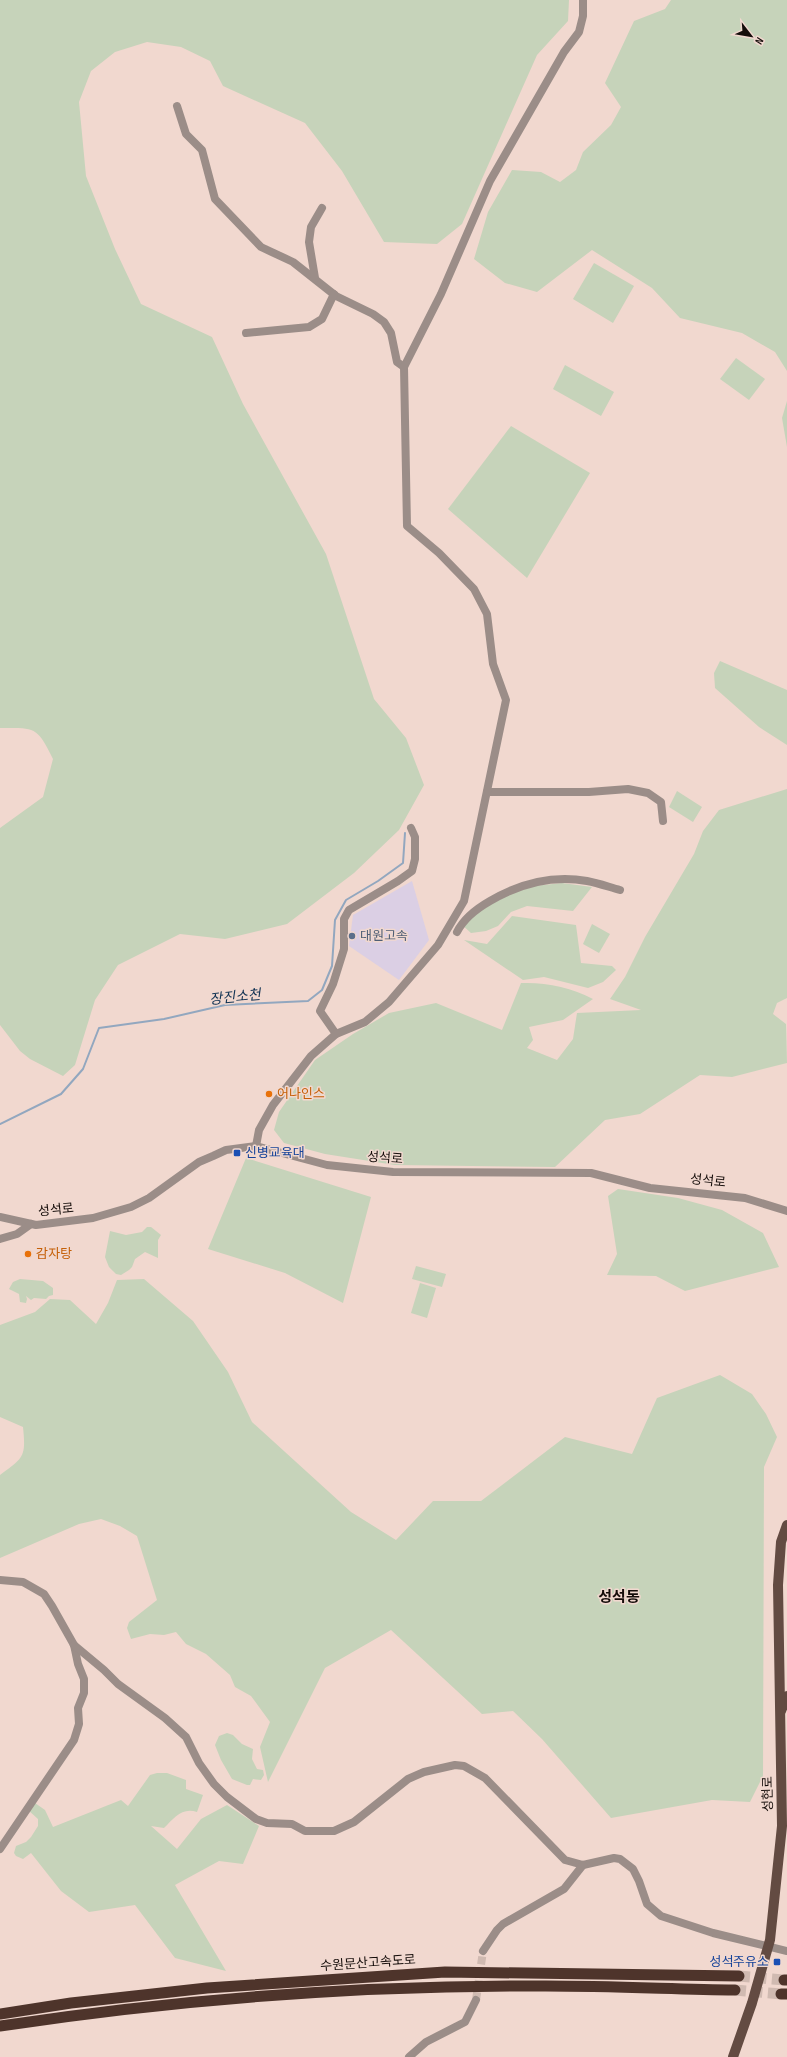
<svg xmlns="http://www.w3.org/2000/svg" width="787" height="2057" font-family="'Sofia Sans Condensed','Noto Sans KR',sans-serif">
	<rect width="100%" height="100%" fill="#f1d8cf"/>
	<polygon fill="#dbcfe4" points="412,881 429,940 399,980 349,946 353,915"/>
	<g fill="#c6d3ba">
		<path d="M 0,0 L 569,0 L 568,21 L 537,55 L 462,224 L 437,244 L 384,242 L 342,171 L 305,123 L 223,86 L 210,61 L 181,47 L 147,42 L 115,52 L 91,71 L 79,102 L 86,176 L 115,249 L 141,304 L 212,337 L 243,404 L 326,554 L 374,699 L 406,738 L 424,785 L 399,830 L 354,873 L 287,924 L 225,939 L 180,934 L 118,965 L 95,1000 L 75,1065 L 63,1076 L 30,1059 L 20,1051 L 0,1025 L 0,828 L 43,797 L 53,759 C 37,726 35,728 0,728 Z"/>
		<polygon points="671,0 787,0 787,371 775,352 742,333 680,318 652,288 592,250 537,292 505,283 474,259 488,212 512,170 541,172 560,182 576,170 583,152 611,125 621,107 605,83 634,21 665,9"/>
		<polygon points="594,263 634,286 613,323 573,299"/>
		<polygon points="736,358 765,379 749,400 720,379"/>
		<polygon points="565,365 614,392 601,416 553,389"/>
		<polygon points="787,401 787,447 782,418"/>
		<polygon points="511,426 590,473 527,578 448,509"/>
		<polygon points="720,661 787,690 787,745 759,727 715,688 714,673"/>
		<path d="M 787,789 L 787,998 L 777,1003 L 773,1014 L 786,1024 L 787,1063 L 732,1077 L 700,1075 L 640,1114 L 605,1120 L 555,1167 L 395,1165 L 325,1154 L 284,1143 L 274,1130 L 279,1112 L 315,1060 L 353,1034 L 389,1013 L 436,1003 L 502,1030 L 521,983 C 545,982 571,987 593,999 L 563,1020 L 529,1027 L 533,1040 L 527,1048 L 557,1060 L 573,1039 L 577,1013 L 641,1010 L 610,999 L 625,977 L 645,937 L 694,854 L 703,831 L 719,810 Z"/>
		<polygon points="677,791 702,807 693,822 669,807"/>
		<polygon points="562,883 592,887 573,911 527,906 511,912 498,926 486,931 471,933 461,924 498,898 534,886"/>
		<polygon points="512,916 576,925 581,963 612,966 616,970 603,982 588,988 544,977 523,980 464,940 487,944"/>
		<polygon points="592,924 610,934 599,953 583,944"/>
		<polygon points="246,1158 371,1197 343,1303 285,1273 208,1249"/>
		<polygon points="618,1189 678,1198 722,1210 763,1233 779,1267 685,1291 656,1276 607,1275 617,1254 608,1196"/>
		<polygon points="147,1227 151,1227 161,1235 158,1240 158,1258 145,1252 135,1259 132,1267 129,1270 121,1275 116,1274 109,1267 105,1257 110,1231 126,1235 142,1232"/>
		<polygon points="416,1266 446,1274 442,1287 412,1279"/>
		<polygon points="20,1279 43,1281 53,1288 53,1295 49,1296 46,1299 34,1298 31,1300 26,1296 27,1299 26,1303 20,1302 19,1294 9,1289 13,1282"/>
		<path d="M 144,1279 L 193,1321 L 228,1372 L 252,1422 L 351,1512 L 396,1540 L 433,1501 L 481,1501 L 565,1437 L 632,1454 L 657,1398 L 720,1375 L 752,1394 L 766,1414 L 777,1437 L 764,1467 L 763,1776 L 750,1802 L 712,1800 L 611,1818 L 542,1739 L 513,1711 L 482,1714 L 391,1630 L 325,1668 L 268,1782 L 260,1747 L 270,1722 L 251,1696 L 235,1687 L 230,1675 L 206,1654 L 186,1644 L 176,1632 L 164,1635 L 150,1634 L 131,1639 L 127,1628 L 129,1622 L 157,1600 L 137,1536 L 120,1526 L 101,1519 L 79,1524 L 0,1558 L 0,1475 C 24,1457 26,1457 23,1427 L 0,1417 L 0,1325 L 35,1312 L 50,1299 L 70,1300 L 96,1324 L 108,1303 L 117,1280 Z"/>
		<polygon points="420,1283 436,1288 427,1318 411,1313"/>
		<polygon points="227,1733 233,1735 242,1744 253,1749 252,1759 257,1769 263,1770 264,1775 261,1780 253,1779 250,1785 247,1785 232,1779 221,1760 215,1745 219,1736"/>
		<path d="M 157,1773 L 167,1773 L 186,1780 L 186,1789 L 203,1795 L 197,1812 C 182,1807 174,1818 164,1828 L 151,1826 L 177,1849 L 201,1819 L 227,1805 L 259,1826 L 243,1864 L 219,1861 L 175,1885 L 226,1971 L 175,1958 L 135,1905 L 89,1912 L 61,1891 L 31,1853 L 23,1859 L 16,1856 L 14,1853 L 16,1846 L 26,1842 L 31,1837 L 38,1826 L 38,1819 L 28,1810 L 35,1803 L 45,1810 L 53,1827 L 121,1800 L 128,1806 L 150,1775 Z"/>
	</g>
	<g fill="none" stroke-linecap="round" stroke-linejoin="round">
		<polyline stroke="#92a7bf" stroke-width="2" points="0,1124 61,1094 83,1069 99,1028 164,1019 225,1005 308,1001 322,990 332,966 335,920 346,900 378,881 403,863 405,833"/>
		<polyline stroke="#d0bab1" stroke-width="8" stroke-dasharray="8 4" stroke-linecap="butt" points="476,2000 483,1951"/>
		<g stroke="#d0bab1" stroke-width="11" stroke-dasharray="11 5.5" stroke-linecap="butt">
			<polyline points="739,1976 784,1980"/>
			<polyline points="735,1990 781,1994"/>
		</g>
		<g stroke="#9b8d88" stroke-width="8">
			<polyline points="177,106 186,134 202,150 215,199 261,247 293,262 336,296 373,314 384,322 391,333 397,362 404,367"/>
			<polyline points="315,278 309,242 311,227 322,208"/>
			<polyline points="246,333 309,327 322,319 334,294"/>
			<polyline points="487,792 589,792 628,789 648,793 661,802 663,821"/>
			<path d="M 457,932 C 464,918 476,909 490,901 C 519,884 553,875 587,881 C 598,883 609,887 620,890"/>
			<polyline points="336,1034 320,1011 333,984 344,949 344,919 349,910 398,881 412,871 415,859 415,837 411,828"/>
			<polyline points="256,1146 259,1130 273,1105 311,1056 336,1034 365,1022 389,1002 438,945 464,901 506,700 493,664 487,614 474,589 439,553 407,526 404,367 441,294 490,181 564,52 579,32 583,16 583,0"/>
			<polyline points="0,1217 36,1225 93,1218 131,1207 149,1198 199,1162 213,1156 226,1150 256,1146 327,1165 393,1172 591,1173 650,1188 745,1198 787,1211"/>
			<polyline points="0,1239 17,1234 31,1224"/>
			<polyline points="0,1580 23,1582 44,1594 52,1606 74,1645 78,1664 84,1679 84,1693 78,1708 79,1724 74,1740 0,1849"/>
			<polyline points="74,1645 104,1670 118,1684 165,1718 186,1737 199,1763 214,1784 227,1797 256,1819 267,1823 292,1824 305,1831 334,1831 354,1822 408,1779 424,1772 455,1765 464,1766 485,1778 565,1860 583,1865 614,1858 620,1859 633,1869 639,1881 647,1904 661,1916 713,1933 787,1951"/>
			<polyline points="483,1951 497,1930 503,1924 564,1889 583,1865"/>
			<polyline points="409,2057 426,2042 465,2022 476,2000"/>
		</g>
		<g stroke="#634b42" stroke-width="10">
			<polyline points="781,1711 787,1696"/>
			<polyline points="733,2057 752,2003 770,1940 782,1826 778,1585 781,1542 787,1525"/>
		</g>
		<g stroke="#4e342b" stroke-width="11">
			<polyline points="784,1980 787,1980"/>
			<polyline points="781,1994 787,1994"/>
			<polyline points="0,2014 71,2003 207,1988 445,1972 739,1976"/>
			<path d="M 0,2026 C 180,1999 364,1985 546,1986 C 609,1986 672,1989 735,1990"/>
		</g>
	</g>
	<circle fill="#5c6f8a" stroke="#f1d8cf" stroke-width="1.5" cx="352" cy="936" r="4"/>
	<g fill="#e8710a" stroke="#f1d8cf" stroke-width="1.5">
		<circle cx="269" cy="1094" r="4"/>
		<circle cx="28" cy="1254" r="4"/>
	</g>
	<g fill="#1a4fb4" stroke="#f1d8cf" stroke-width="1.5">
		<rect x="233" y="1149" width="8" height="8" rx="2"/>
		<rect x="773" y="1958" width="8" height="8" rx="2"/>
	</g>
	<g text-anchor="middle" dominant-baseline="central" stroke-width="3" stroke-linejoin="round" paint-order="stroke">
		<g font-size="13" fill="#4e5e75" stroke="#f1d8cf" text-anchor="start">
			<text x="360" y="936">대원고속</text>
		</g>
		<g font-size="13" fill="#c56008" stroke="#f1d8cf" text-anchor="start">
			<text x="277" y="1094">어나인스</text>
			<text x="36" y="1254">감자탕</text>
		</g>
		<g font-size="13" fill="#164399" stroke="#f1d8cf" text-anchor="start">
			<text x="245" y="1153">신병교육대</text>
			<text x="769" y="1962" text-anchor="end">성석주유소</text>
		</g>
		<g font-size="13" fill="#150d0a" stroke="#f1d8cf">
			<text transform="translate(385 1158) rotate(4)">성석로</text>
			<text transform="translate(708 1181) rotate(6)">성석로</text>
			<text transform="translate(56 1210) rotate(-6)">성석로</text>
			<text transform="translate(768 1794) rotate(-91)">성현로</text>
			<text transform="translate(368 1963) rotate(-4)">수원문산고속도로</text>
		</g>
		<g font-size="14" font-style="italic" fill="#0f3152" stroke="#f1d8cf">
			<text transform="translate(235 997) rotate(-6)">장진소천</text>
		</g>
		<g font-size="15" font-weight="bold" fill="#150d0a" stroke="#f1d8cf">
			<text x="619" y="1597">성석동</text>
		</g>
	</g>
	<g transform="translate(751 36) rotate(121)" stroke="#f1d8cf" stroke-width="3" paint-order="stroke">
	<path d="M0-3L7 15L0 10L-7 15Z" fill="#150d0a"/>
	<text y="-6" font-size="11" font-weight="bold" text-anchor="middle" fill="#150d0a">N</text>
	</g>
</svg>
